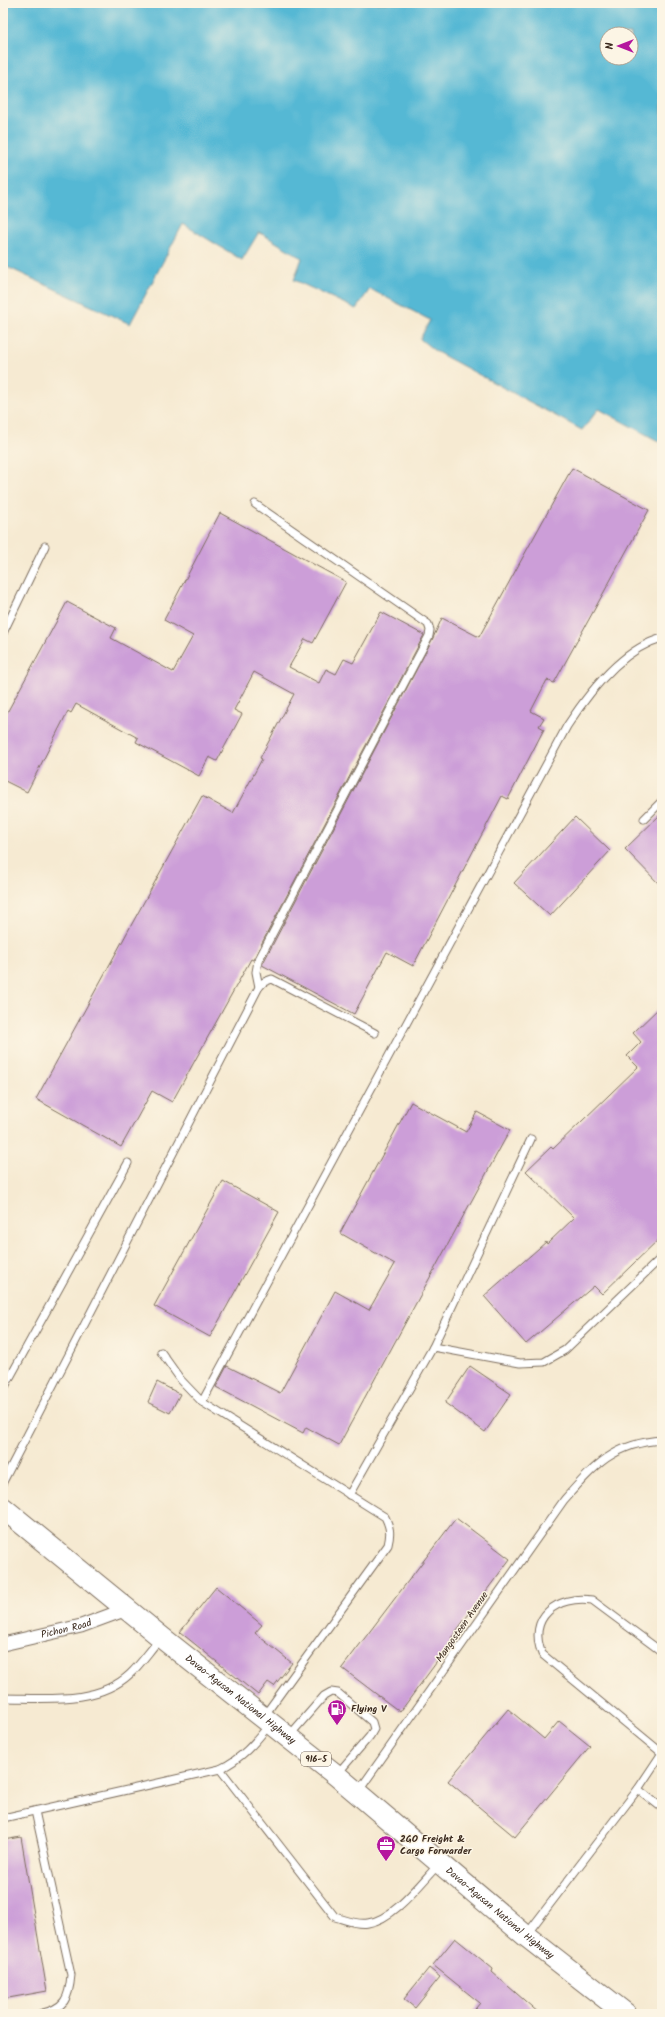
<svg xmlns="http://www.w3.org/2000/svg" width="665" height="2017" font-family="Kalam,sans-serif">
	<rect width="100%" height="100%" fill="#fcf5e5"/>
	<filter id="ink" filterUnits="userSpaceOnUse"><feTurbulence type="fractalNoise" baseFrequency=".025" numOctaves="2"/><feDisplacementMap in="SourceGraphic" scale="8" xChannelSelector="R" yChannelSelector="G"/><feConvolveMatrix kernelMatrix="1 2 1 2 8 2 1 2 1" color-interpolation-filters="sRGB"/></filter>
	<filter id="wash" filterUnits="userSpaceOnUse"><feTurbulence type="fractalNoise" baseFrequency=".012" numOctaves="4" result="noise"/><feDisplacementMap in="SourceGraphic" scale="16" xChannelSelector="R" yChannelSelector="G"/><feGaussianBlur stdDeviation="0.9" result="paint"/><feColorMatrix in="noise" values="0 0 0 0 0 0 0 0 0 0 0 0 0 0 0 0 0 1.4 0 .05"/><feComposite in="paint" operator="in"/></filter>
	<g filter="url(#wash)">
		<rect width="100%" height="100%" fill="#f6ead2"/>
		<path fill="#55b8d4" stroke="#487179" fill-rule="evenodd" d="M 3,3 L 662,3 L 662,443 L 599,409 L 582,430 L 435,351 L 420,339 L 430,320 L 370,289 L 356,309 L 294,280 L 302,258 L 259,232 L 242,260 L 183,224 L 130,324 L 3,265 ZM 607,34 L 631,34 L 631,58 L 607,58 Z"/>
		<g id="blocks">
			<g fill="#cc9ed8">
				<polygon points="572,468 649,510 554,683 547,680 531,711 544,718 539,726 544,729 508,799 502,796 413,966 387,952 354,1014 262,965 263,963 433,638 442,618 479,637"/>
				<polygon points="220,513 346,582 313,643 305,639 289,667 319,683 326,669 336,674 344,659 353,663 381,612 424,635 253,960 251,959 172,1102 152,1091 121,1147 36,1099 202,796 233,813 262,759 260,758 294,694 254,672 234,710 242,714 217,761 209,757 199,776 136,742 138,738 76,704 71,713 68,711 27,792 3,780 3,720 67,602 116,628 111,638 173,672 193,636 164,620"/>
				<polygon points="662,813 662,887 625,849"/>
				<polygon points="575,817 610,851 550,916 514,883"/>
				<polygon points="662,1005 662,1236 602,1294 594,1286 526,1344 484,1296 546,1242 547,1244 574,1218 526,1171 551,1147 553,1149 638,1067 627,1056 641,1042 633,1033"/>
				<polygon points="411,1102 466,1132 477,1112 510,1130 339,1445 306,1427 303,1433 216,1387 227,1366 280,1393 335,1291 369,1310 395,1264 340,1233"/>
				<polygon points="223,1181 279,1212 210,1337 154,1306"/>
				<polygon points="470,1366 511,1394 485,1432 445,1403"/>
				<polygon points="157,1382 180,1394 170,1413 148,1402"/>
				<polygon points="456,1518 510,1559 451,1638 453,1640 400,1712 342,1668"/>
				<polygon points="216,1587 262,1625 255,1633 292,1663 274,1686 268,1682 258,1695 180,1632"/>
				<polygon points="508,1709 544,1739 559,1721 590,1746 515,1837 448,1781"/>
				<polygon points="21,1837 47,1991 3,1999 3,1840"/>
				<polygon points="455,1938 493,1969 492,1972 540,2014 471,2014 480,2003 433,1965"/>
				<polygon points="429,1968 440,1977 415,2008 404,1999"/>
			</g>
		</g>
	</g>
	<g filter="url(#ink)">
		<use href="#blocks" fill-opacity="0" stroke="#7c6d5d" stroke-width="1"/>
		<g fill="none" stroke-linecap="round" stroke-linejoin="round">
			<defs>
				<g id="lane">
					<polyline points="255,504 428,624 430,630 429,636 258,961 256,972 259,987"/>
					<polyline points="3,633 45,546"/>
					<polyline points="644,819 662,801"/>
					<polyline points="433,1347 531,1139"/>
					<polyline points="161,1352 181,1380 202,1402"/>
					<polyline points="3,1390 128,1163"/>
					<polyline points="3,1482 259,987 264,982 272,979 375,1033"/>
					<polyline points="349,1495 433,1347 520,1363 544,1362 565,1350 662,1257"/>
					<path d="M 3,1698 C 45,1698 97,1705 130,1674 C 141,1664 150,1650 160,1639"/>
					<path d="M 264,1716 L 388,1545 C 391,1533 390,1527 385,1517 L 202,1402 L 567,726 C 589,692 622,649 662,638"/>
					<polyline points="289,1736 324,1696 331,1692 338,1693 372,1722 374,1729 370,1736 338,1773"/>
					<path d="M 662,1753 L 542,1654 C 527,1617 557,1595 592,1600 L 662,1652"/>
					<path d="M 220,1769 L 335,1917 C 346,1920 357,1925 368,1923 C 394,1919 420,1884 438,1865"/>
					<polyline points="638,1789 662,1808"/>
					<path d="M 358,1792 L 564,1500 C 594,1466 614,1443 662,1440"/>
					<path d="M 35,1811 L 71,1975 C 69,1999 65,2008 40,2014"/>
					<path d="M 3,1818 L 220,1769 C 241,1759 255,1743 269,1725"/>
					<polyline points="527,1934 638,1789 662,1753"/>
				</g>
				<g id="street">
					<path id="s1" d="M 3,1644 L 81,1626 L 127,1609"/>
				</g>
				<g id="primary">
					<path id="s2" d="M 3,1508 L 161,1637 L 336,1775 L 526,1936 L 626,2014"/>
				</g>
			</defs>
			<use href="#lane" stroke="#7c6d5d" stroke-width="9"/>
			<use href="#street" stroke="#7c6d5d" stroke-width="15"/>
			<use href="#primary" stroke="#7c6d5d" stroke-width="23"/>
			<use href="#lane" stroke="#fff" stroke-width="7"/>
			<use href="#street" stroke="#fff" stroke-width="13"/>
			<use href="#primary" stroke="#fff" stroke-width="21"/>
		</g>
	</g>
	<defs>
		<symbol id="fuel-pin" viewBox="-11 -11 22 30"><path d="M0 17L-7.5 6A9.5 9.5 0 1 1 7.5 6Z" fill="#b5179e" stroke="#fcf5e5"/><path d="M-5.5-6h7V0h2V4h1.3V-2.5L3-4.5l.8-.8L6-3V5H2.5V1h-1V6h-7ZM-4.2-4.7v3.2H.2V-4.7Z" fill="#fff"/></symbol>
		<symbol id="office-pin" viewBox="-11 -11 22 30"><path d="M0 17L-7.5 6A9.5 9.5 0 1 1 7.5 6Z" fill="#b5179e" stroke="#fcf5e5"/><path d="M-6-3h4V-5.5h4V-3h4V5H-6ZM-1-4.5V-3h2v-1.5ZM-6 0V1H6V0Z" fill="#fff"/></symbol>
	</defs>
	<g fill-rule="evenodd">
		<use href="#fuel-pin" x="326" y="1698" width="22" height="30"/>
		<use href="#office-pin" x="375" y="1834" width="22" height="30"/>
	</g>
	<g text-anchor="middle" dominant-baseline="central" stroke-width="3" stroke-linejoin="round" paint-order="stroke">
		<rect fill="#fcf5e5" stroke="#75675a" stroke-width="1" x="301" y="1752" width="30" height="14" rx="3"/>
		<g font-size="9" font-weight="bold" fill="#3b2a1e">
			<text x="316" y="1759">916-5</text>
		</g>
		<g font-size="10" fill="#3b2a1e" stroke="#fcf5e5">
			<text transform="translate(462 1627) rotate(-55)">Mangosteen Avenue</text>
			<text stroke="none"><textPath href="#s1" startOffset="65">Pichon Road</textPath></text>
			<text stroke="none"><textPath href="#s2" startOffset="305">Davao-Agusan National Highway</textPath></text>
			<text stroke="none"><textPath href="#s2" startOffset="641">Davao-Agusan National Highway</textPath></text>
		</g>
		<g font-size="10" font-weight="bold" fill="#3b2a1e" stroke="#fcf5e5" text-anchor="start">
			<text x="351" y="1709">Flying V</text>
			<text x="400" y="1839">2GO Freight &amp;<tspan x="400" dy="12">Cargo Forwarder</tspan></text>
		</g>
	</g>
	<rect width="665" height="2017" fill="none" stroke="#fcf5e5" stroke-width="16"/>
	<g transform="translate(619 46) rotate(270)"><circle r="19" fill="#fcf5e5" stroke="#afa495"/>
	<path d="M0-3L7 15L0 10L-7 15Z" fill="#b5179e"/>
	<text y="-6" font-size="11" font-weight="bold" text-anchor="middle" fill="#3b2a1e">N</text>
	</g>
</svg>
